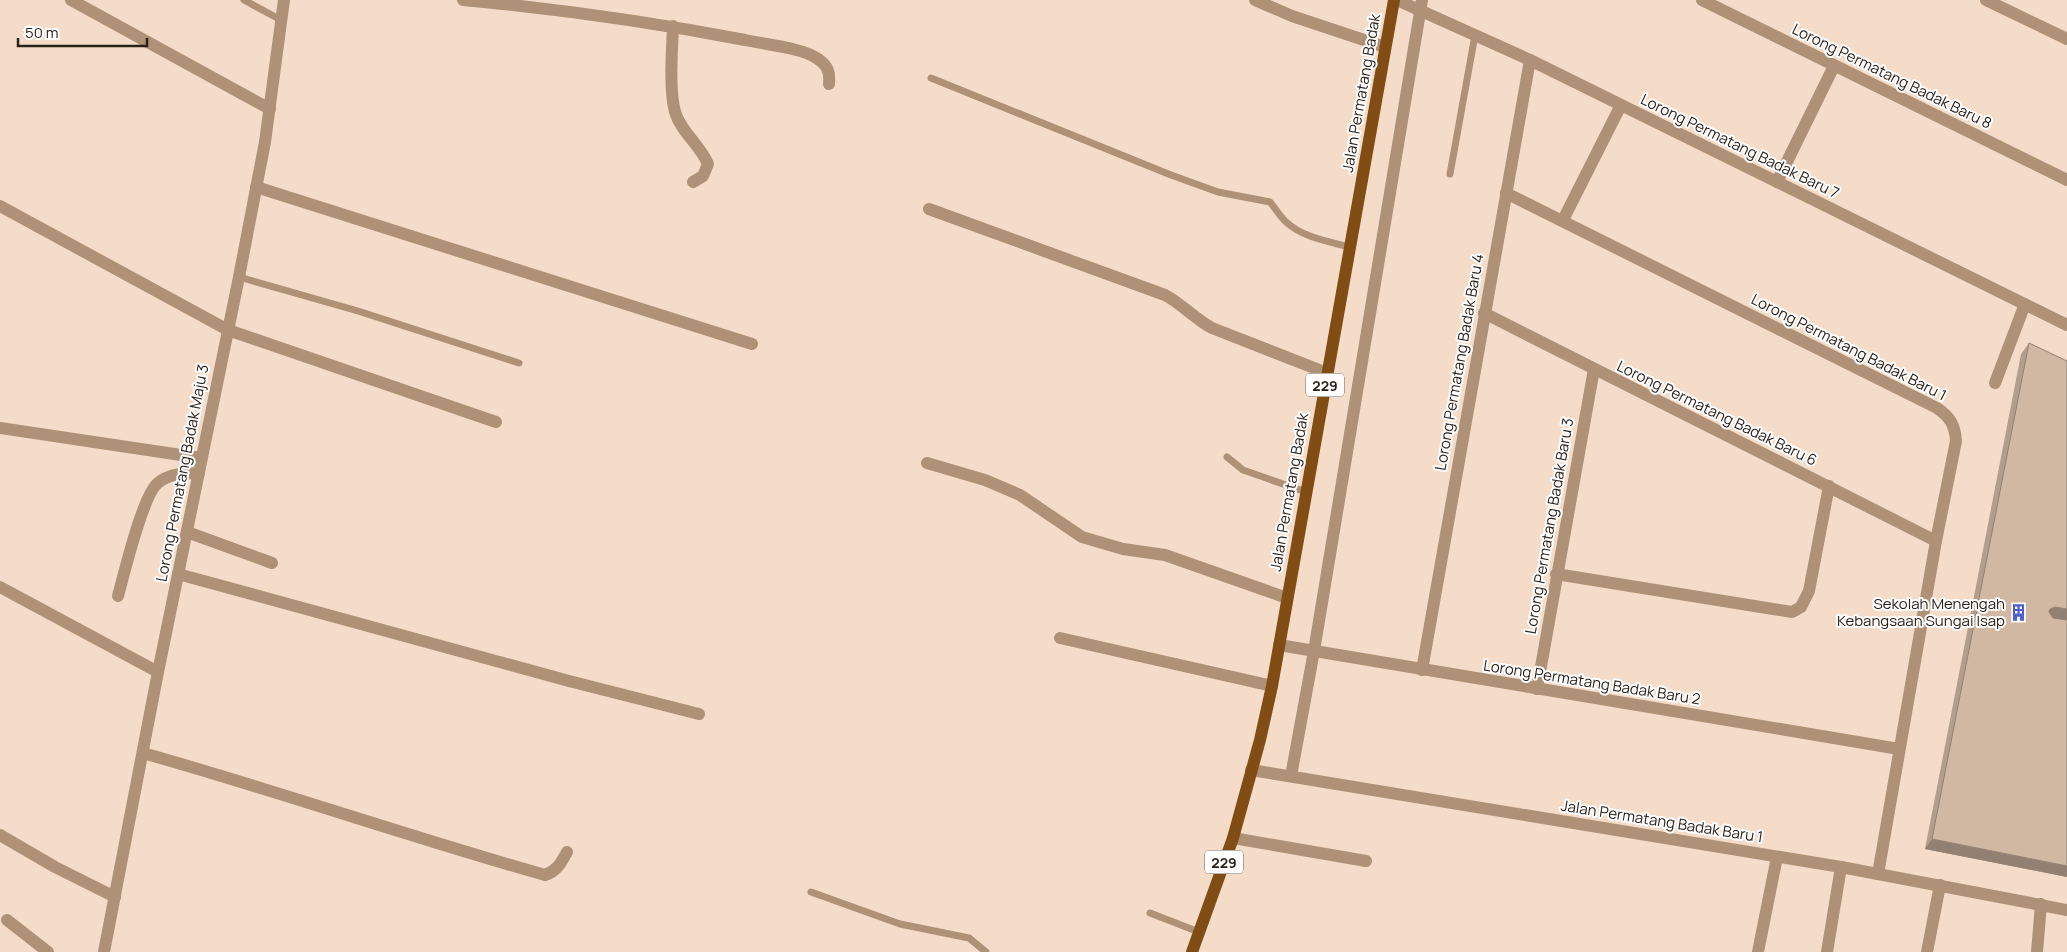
<svg xmlns="http://www.w3.org/2000/svg" width="2067" height="952" font-family="Manrope,sans-serif">
	<rect width="100%" height="100%" fill="#f5dcc8"/>
	<g fill="none" stroke-linecap="round" stroke-linejoin="round">
		<g stroke="#af9177" stroke-width="7">
			<polyline points="244,0 281,20"/>
			<path d="M 931,78 L 1171,175 L 1218,192 L 1270,202 C 1275,208 1279,215 1285,221 C 1303,238 1327,241 1350,247"/>
			<polyline points="1450,174 1475,35"/>
			<polyline points="239,277 358,311 519,363"/>
			<polyline points="1227,457 1243,470 1306,492"/>
			<polyline points="811,892 900,924 969,938 986,952"/>
			<polyline points="1150,913 1199,932"/>
		</g>
		<g stroke="#af9177" stroke-width="12">
			<polyline points="71,0 270,109"/>
			<path d="M 463,0 C 558,9 651,22 745,40 C 763,44 804,48 818,59 C 828,66 830,72 829,84"/>
			<polyline points="1255,0 1292,16 1385,47"/>
			<polyline points="1397,0 1530,60 2067,325"/>
			<polyline points="1702,0 2067,180"/>
			<polyline points="1986,0 2067,39"/>
			<path d="M 673,26 C 672,51 669,89 675,112 C 681,132 700,145 708,164 L 703,176 L 693,182"/>
			<polyline points="1777,182 1834,66"/>
			<polyline points="256,187 752,344"/>
			<path d="M 1506,193 L 1937,408 C 1950,417 1955,425 1956,441 L 1936,541 L 1878,874"/>
			<polyline points="0,206 228,330 496,422"/>
			<path d="M 929,209 L 1165,295 C 1182,304 1195,319 1212,328 L 1327,373"/>
			<polyline points="1563,220 1621,105"/>
			<polyline points="1484,313 1936,541"/>
			<polyline points="1995,383 2025,304"/>
			<polyline points="0,428 201,458"/>
			<polyline points="927,463 985,480 1020,495 1082,537 1123,549 1165,555 1287,598"/>
			<polyline points="187,532 272,563"/>
			<polyline points="178,574 569,681 699,714"/>
			<polyline points="1556,574 1792,612 1801,607 1809,591 1829,486"/>
			<polyline points="0,587 158,672"/>
			<path d="M 118,596 C 124,574 143,494 158,483 C 170,473 184,474 199,473"/>
			<polyline points="1060,638 1272,686"/>
			<polyline points="1279,645 1899,749"/>
			<polyline points="1422,670 1530,60"/>
			<polyline points="1537,689 1594,369"/>
			<path d="M 143,753 C 278,791 410,837 545,875 C 557,871 561,863 567,852"/>
			<polyline points="1251,770 1841,867 2067,910"/>
			<polyline points="1291,776 1314,651 1422,0"/>
			<polyline points="0,835 55,867 115,897"/>
			<polyline points="1233,838 1366,861"/>
			<polyline points="7,920 48,952"/>
			<polyline points="104,952 158,672 239,277 265,142 284,0"/>
			<polyline points="1758,952 1777,857"/>
			<polyline points="1827,952 1841,867"/>
			<polyline points="1927,952 1940,885"/>
			<polyline points="2037,952 2041,904"/>
		</g>
		<polyline stroke="#814d14" stroke-width="12" points="1192,952 1233,838 1260,740 1272,686 1394,0"/>
	</g>
	<polygon fill="#b39e8c" points="2029,343 2067,877 1925,849 2021,354"/>
	<g fill="#928172">
		<polygon points="2055,607 2067,609 2067,621 2047,618 2050,609"/>
		<polygon points="1932,839 2067,866 2067,877 1925,849"/>
	</g>
	<polygon fill="#d0b8a3" stroke="#928172" points="2029,343 2067,361 2067,609 2055,607 2050,609 2049,612 2053,618 2067,620 2067,866 1932,839"/>
	<defs>
		<symbol id="building-bare" viewBox="-9 -9 18 18"><path d="M-4-6H4V6H1V3H-1V6H-4ZM-2.5-4.3h1.7v1.8h-1.7ZM.8-4.3h1.7v1.8H.8ZM-2.5-1h1.7V.8h-1.7ZM.8-1h1.7V.8H.8Z" fill="#4d5ed3" stroke="#fff" stroke-width="2.5" paint-order="stroke"/></symbol>
	</defs>
	<g fill-rule="evenodd">
		<use href="#building-bare" x="2006" y="600" width="25" height="25"/>
	</g>
	<g text-anchor="middle" dominant-baseline="central" stroke-width="4" stroke-linejoin="round" paint-order="stroke">
		<g fill="#fff" stroke="#6a645e" stroke-width="1">
			<rect x="1306" y="373.5" width="38" height="23" rx="4"/>
			<rect x="1205" y="850.5" width="38" height="23" rx="4"/>
		</g>
		<g font-size="14" font-weight="bold" fill="#2a2119">
			<text x="1325" y="385">229</text>
			<text x="1224" y="862">229</text>
		</g>
		<g font-size="15" fill="#2a2119" stroke="#fff">
			<text transform="translate(1892 76) rotate(26)">Lorong Permatang Badak Baru 8</text>
			<text transform="translate(1361 93) rotate(-80)">Jalan Permatang Badak</text>
			<text transform="translate(1740 146) rotate(26)">Lorong Permatang Badak Baru 7</text>
			<text transform="translate(1849 347) rotate(27)">Lorong Permatang Badak Baru 1</text>
			<text transform="translate(1459 362) rotate(-80)">Lorong Permatang Badak Baru 4</text>
			<text transform="translate(1717 413) rotate(26)">Lorong Permatang Badak Baru 6</text>
			<text transform="translate(182 473) rotate(-79)">Lorong Permatang Badak Maju 3</text>
			<text transform="translate(1289 492) rotate(-80)">Jalan Permatang Badak</text>
			<text transform="translate(1549 526) rotate(-80)">Lorong Permatang Badak Baru 3</text>
			<text transform="translate(1592 682) rotate(9)">Lorong Permatang Badak Baru 2</text>
			<text transform="translate(1662 821) rotate(9)">Jalan Permatang Badak Baru 1</text>
		</g>
		<g font-size="15" fill="#2a2119" stroke="#fff" text-anchor="end">
			<text x="2005" y="603">Sekolah Menengah<tspan x="2005" dy="17">Kebangsaan Sungai Isap</tspan></text>
		</g>
	</g>
	<path d="M18 38v8h129v-8" fill="none" stroke="#2a2119" stroke-width="2.5"/>
	<text x="25" y="38" font-size="15" fill="#2a2119" stroke="#ffffff" stroke-width="4" paint-order="stroke">50 m</text>
</svg>
